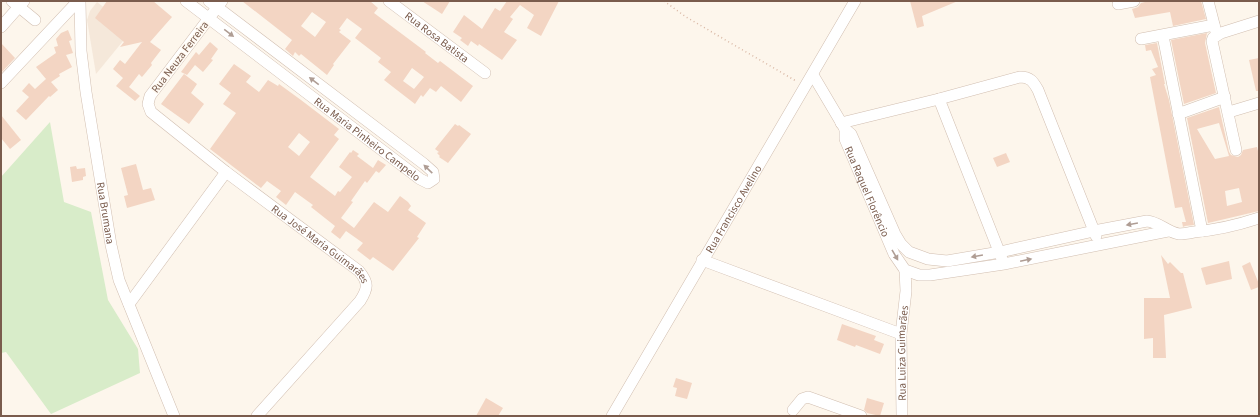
<svg xmlns="http://www.w3.org/2000/svg" width="1260" height="417" font-family="'Source Sans 3',sans-serif">
	<rect width="100%" height="100%" fill="#fdf6ec"/>
	<polygon fill="#f5e8da" points="97,2 132,30 96,74 87,20 90,11"/>
	<polygon fill="#d8ecc9" points="50,122 64,202 91,212 108,300 138,349 140,373 51,414 6,352 1,353 1,177"/>
	<g fill="#f3d5c3" fill-rule="evenodd">
		<polygon points="107,1 153,1 172,17 150,42 161,50 151,63 152,65 142,77 139,74 129,87 140,96 135,101 116,86 123,78 113,69 120,60 125,64 142,42 120,47 124,42 95,18"/>
		<path d="M 242,1 L 370,1 L 378,8 L 374,13 L 426,52 L 425,53 L 438,63 L 440,61 L 473,86 L 461,102 L 441,86 L 436,92 L 430,88 L 423,97 L 421,95 L 415,104 L 384,80 L 391,72 L 378,62 L 381,58 L 355,38 L 362,29 L 347,18 L 339,29 L 341,30 L 339,32 L 351,41 L 333,64 L 334,65 L 327,75 L 301,54 L 299,56 L 295,52 L 293,56 L 285,49 L 292,40 ZM 312,12 L 326,22 L 315,37 L 301,26 ZM 412,68 L 424,77 L 414,89 L 403,81 Z"/>
		<polygon points="422,1 450,1 442,14"/>
		<polygon points="507,1 559,1 541,36 527,28 534,15 520,5 510,17 513,19 504,32 517,40 502,60 479,44 478,46 471,41 468,46 460,40 462,38 453,32 464,15 482,29 495,8 500,11"/>
		<polygon points="910,1 958,1 922,16 924,26 917,28"/>
		<polygon points="1149,1 1201,1 1206,19 1173,26 1170,12 1135,18 1132,9 1138,7 1141,3"/>
		<polygon points="68,30 72,40 69,41 73,53 66,55 72,67 59,74 60,76 51,82 58,90 50,97 49,96 26,120 16,111 29,97 22,91 29,83 35,89 46,79 36,67 56,53 54,47 58,46 56,39 61,33"/>
		<polygon points="1207,33 1205,43 1216,93 1184,104 1171,40"/>
		<polygon points="210,42 218,49 211,59 213,60 203,72 195,65 187,75 181,72 196,52 199,55"/>
		<polygon points="1,43 15,58 1,73"/>
		<polygon points="1157,43 1165,84 1164,84 1169,100 1194,225 1185,226 1183,227 1182,222 1186,222 1182,207 1175,208 1150,77 1156,75 1152,69 1158,67 1151,50 1146,51 1145,45"/>
		<polygon points="1259,58 1259,91 1256,91 1249,60"/>
		<path d="M 234,64 L 251,76 L 246,82 L 259,92 L 268,80 L 278,86 L 279,84 L 301,100 L 339,129 L 334,135 L 339,139 L 310,177 L 335,196 L 338,191 L 340,192 L 352,177 L 339,167 L 350,152 L 351,153 L 353,150 L 359,154 L 357,156 L 373,168 L 378,160 L 386,165 L 379,173 L 376,171 L 367,183 L 365,181 L 351,201 L 353,202 L 341,218 L 354,228 L 374,202 L 388,212 L 400,196 L 408,202 L 411,206 L 408,210 L 426,223 L 417,237 L 419,238 L 393,271 L 373,257 L 370,260 L 357,250 L 363,243 L 346,231 L 340,239 L 331,232 L 335,226 L 311,207 L 313,205 L 295,192 L 286,205 L 276,197 L 281,191 L 267,181 L 261,188 L 210,149 L 236,113 L 223,104 L 231,93 L 219,84 ZM 299,133 L 310,142 L 299,156 L 288,147 Z"/>
		<polygon points="184,74 197,84 191,93 204,104 189,124 161,104"/>
		<path d="M 1219,107 L 1229,152 L 1231,155 L 1238,157 L 1241,155 L 1243,150 L 1257,147 L 1259,155 L 1259,211 L 1208,223 L 1187,118 ZM 1219,123 L 1229,156 L 1215,159 L 1197,129 ZM 1239,188 L 1242,202 L 1227,206 L 1225,191 Z"/>
		<polygon points="1,115 21,140 10,149 1,138"/>
		<polygon points="455,124 458,126 459,125 471,134 448,163 439,157 440,156 437,153 439,152 435,149"/>
		<polygon points="1006,153 1010,162 997,167 993,158"/>
		<polygon points="136,164 143,190 151,188 155,200 127,208 124,196 128,195 121,168"/>
		<polygon points="76,166 77,169 85,168 86,176 83,177 83,180 72,182 70,167"/>
		<polygon points="1161,255 1168,264 1170,262 1181,273 1183,273 1192,308 1164,315 1166,358 1153,358 1153,338 1144,339 1144,298 1170,298"/>
		<polygon points="1229,261 1232,279 1206,285 1201,268"/>
		<polygon points="1250,262 1259,284 1259,287 1251,290 1242,266"/>
		<polygon points="842,324 876,336 874,340 884,344 880,354 856,345 855,347 837,340"/>
		<polygon points="676,378 692,383 687,399 675,396 677,388 673,387"/>
		<polygon points="486,398 503,408 498,416 476,416"/>
		<polygon points="867,398 884,403 880,416 867,413 864,410"/>
	</g>
	<g fill="none" stroke-linecap="round" stroke-linejoin="round">
		<defs>
			<g id="minor">
				<polyline points="12,1 35,20"/>
				<path id="s1" d="M 80,1 L 81,51 L 86,92 L 111,245 L 119,280 L 174,416"/>
				<path id="s2" d="M 186,1 L 420,179 L 428,183 L 434,179 L 433,172 L 424,164 L 209,1"/>
				<path id="s3" d="M 222,1 L 150,96 L 148,104 L 151,112 L 226,172 L 359,271 C 369,283 368,288 360,301 L 257,416"/>
				<path id="s4" d="M 389,1 L 485,73"/>
				<polyline points="1208,1 1216,32"/>
				<polyline points="1118,4 1134,1"/>
				<polyline points="1,27 24,1"/>
				<polyline points="1163,36 1202,231"/>
				<polyline points="1141,39 1214,25"/>
				<path d="M 813,75 L 845,129 L 851,134 L 895,234 L 901,244 L 909,252 L 928,259 L 947,261 L 1000,252 L 1094,231 L 1147,221 C 1159,222 1167,232 1179,234 C 1184,234 1189,233 1194,232 C 1216,230 1238,225 1259,218"/>
				<polyline points="1,83 78,1"/>
				<polyline points="939,99 1002,259"/>
				<polyline points="1229,112 1259,103"/>
				<polyline points="1178,114 1225,97"/>
				<path d="M 841,123 L 939,99 L 1020,77 C 1030,77 1033,81 1038,90 L 1096,236"/>
				<path id="s5" d="M 845,129 L 845,139 L 894,254 L 905,270 L 919,275 L 930,275 L 1004,264 L 1168,231"/>
				<polyline points="1236,150 1212,41 1213,38 1221,33 1259,21"/>
				<polyline points="702,260 901,334"/>
				<polyline points="129,304 226,172"/>
				<polyline points="793,410 802,399 808,397 861,416"/>
				<path id="s6" d="M 612,416 L 855,1"/>
				<path id="s7" d="M 902,416 L 901,334 L 906,291 L 905,270"/>
			</g>
		</defs>
		<use href="#minor" stroke="#d1beb0" stroke-width="12"/>
		<polyline stroke="#d9b8a5" stroke-width="1.5" stroke-dasharray="1 3" stroke-linecap="butt" points="664,1 686,17 796,81"/>
		<use href="#minor" stroke="#fff" stroke-width="11"/>
	</g>
	<defs><path id="oneway-solid" d="M-6-.8H1V-3.2L6.5 0L1 3.2V.8H-6Z"/></defs>
	<g fill="#af9d94">
		<use href="#oneway-solid" transform="translate(229 33) rotate(37)"/>
		<use href="#oneway-solid" transform="translate(314 81) rotate(-143)"/>
		<use href="#oneway-solid" transform="translate(428 169) rotate(-136)"/>
		<use href="#oneway-solid" transform="translate(1132 224) rotate(170)"/>
		<use href="#oneway-solid" transform="translate(895 255) rotate(60)"/>
		<use href="#oneway-solid" transform="translate(977 256) rotate(170)"/>
		<use href="#oneway-solid" transform="translate(1026 260) rotate(-12)"/>
	</g>
	<g text-anchor="middle" dominant-baseline="central" stroke-width="3" stroke-linejoin="round" paint-order="stroke">
		<g font-size="11" fill="#7a5c4d" stroke="#fffaf3">
			<text stroke="none"><textPath href="#s4" startOffset="60">Rua Rosa Batista</textPath></text>
			<text transform="translate(180 57) rotate(-53)">Rua Neuza Ferreira</text>
			<text stroke="none"><textPath href="#s2" startOffset="228">Rua Maria Pinheiro Campelo</textPath></text>
			<text stroke="none"><textPath href="#s5" startOffset="67">Rua Raquel Florêncio</textPath></text>
			<text stroke="none"><textPath href="#s6" startOffset="240">Rua Francisco Avelino</textPath></text>
			<text stroke="none"><textPath href="#s1" startOffset="214">Rua Brumana</textPath></text>
			<text stroke="none"><textPath href="#s3" startOffset="351">Rua José Maria Guimarães</textPath></text>
			<text stroke="none"><textPath href="#s7" startOffset="63">Rua Luiza Guimarães</textPath></text>
		</g>
	</g>
	<rect width="1260" height="417" fill="none" stroke="#7a5c4d" stroke-width="4"/>
</svg>
